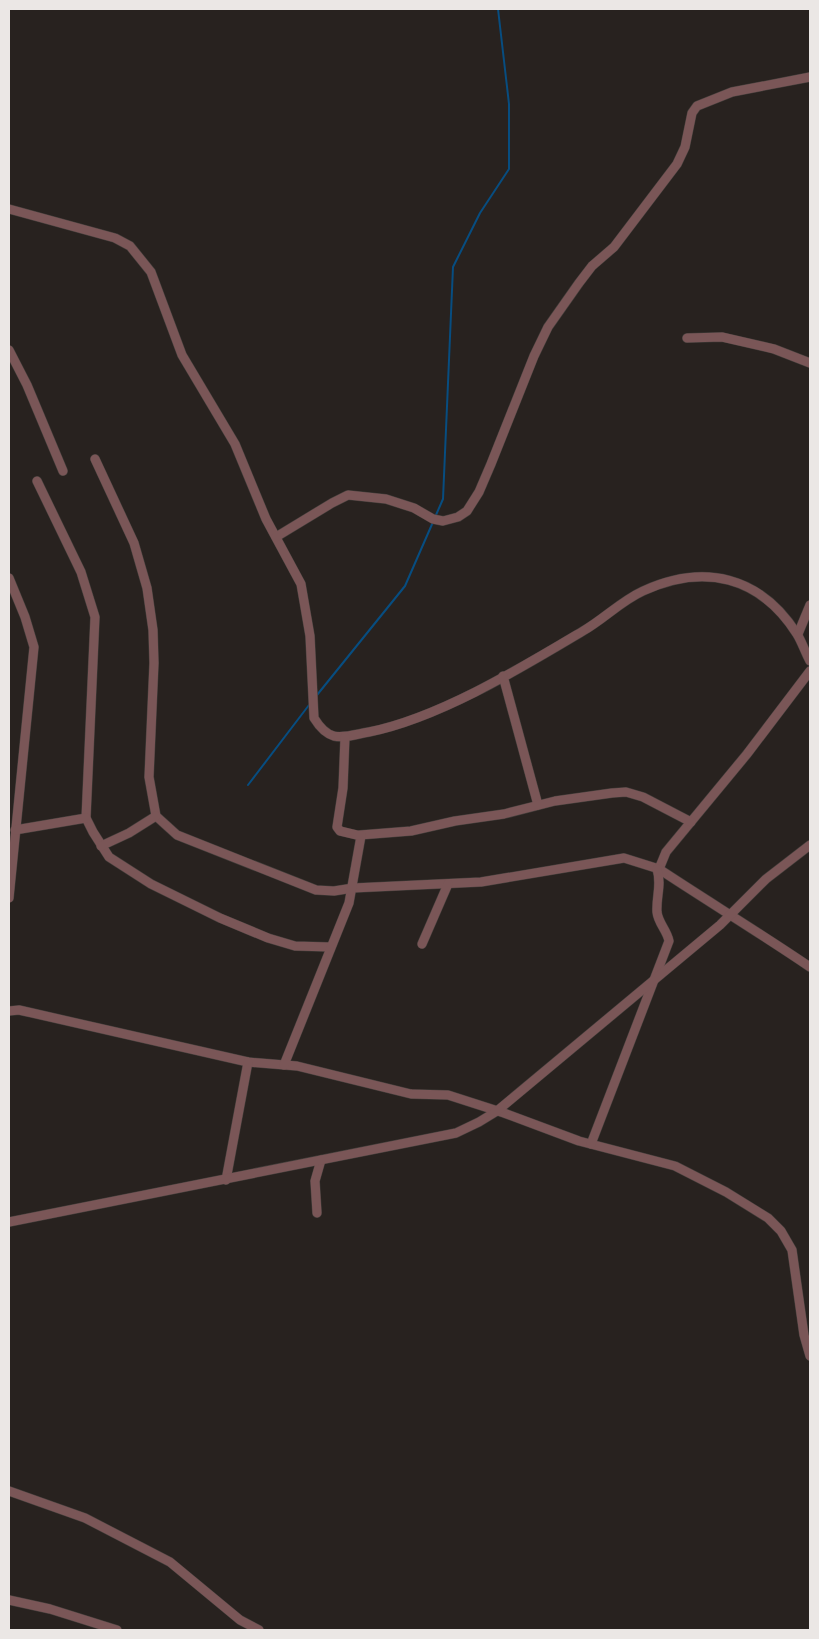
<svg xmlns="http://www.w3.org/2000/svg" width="819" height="1639" font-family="Mulish,sans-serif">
	<rect width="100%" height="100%" fill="#28221f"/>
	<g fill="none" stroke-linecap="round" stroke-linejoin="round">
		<g stroke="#074d80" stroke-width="2">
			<polyline points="436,515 443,499 453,267 480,213 509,169 509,104 498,9"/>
			<polyline points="317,695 405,586 433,522"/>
			<polyline points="248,785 309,705"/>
		</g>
		<defs>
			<g id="minor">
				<path d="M 9,209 L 115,238 L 130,246 L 151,272 L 182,355 L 235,444 L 266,519 L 301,584 L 310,636 L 314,718 C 330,744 342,737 369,732 C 439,718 521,668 583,631 C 604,619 621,601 643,591 C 704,563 760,576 797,634 C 802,642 805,652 810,661"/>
				<polyline points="687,338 722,337 774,349 810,363"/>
				<polyline points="9,350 27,385 63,471"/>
				<polyline points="95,459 134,543 147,588 153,630 154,663 149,777 156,816 177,835 316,890 334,891 353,888 481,882 624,858 659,869 666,852 747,754 810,671"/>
				<polyline points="37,481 81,572 95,617 86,818 93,832 109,857 151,884 220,918 268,938 295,946 330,947"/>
				<polyline points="276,537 332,503 348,495 386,499 414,508 433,519 443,521 458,517 467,511 479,492 491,464 534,356 548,327 579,283 592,266 614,247 677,164 685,147 692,113 697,106 732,92 810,77"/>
				<polyline points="9,578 25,617 34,647 9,898"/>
				<polyline points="798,634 810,605"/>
				<polyline points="503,676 538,805"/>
				<polyline points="15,830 86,818"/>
				<polyline points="360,835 411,831 455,821 504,814 555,801 612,793 626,792 643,797 691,822"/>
				<polyline points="101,846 129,833 156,816"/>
				<path d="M 659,869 C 709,902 760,933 810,967"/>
				<polyline points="422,944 448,884"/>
				<polyline points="9,1011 19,1010 248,1062 297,1066 411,1094 448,1095 504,1113 579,1141 675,1166 726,1192 768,1218 781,1231 792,1250 804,1335 810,1356"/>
				<polyline points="284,1065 349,903 361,836 340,831 337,827 343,788 345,737"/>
				<path d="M 591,1144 L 669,941 C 667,930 658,923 657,912 C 656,896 662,885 657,869"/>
				<polyline points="226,1180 248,1062"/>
				<polyline points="317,1213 315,1181 321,1160"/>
				<polyline points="9,1222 456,1133 479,1122 497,1111 720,925 766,879 810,845"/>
				<polyline points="9,1491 85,1518 170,1562 240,1620 259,1630"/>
				<polyline points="9,1600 50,1609 117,1630"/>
			</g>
		</defs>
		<use href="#minor" stroke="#433e3b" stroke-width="10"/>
		<use href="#minor" stroke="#7a5657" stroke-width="9"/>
	</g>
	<rect width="819" height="1639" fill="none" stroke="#ebe7e5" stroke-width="20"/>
</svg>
